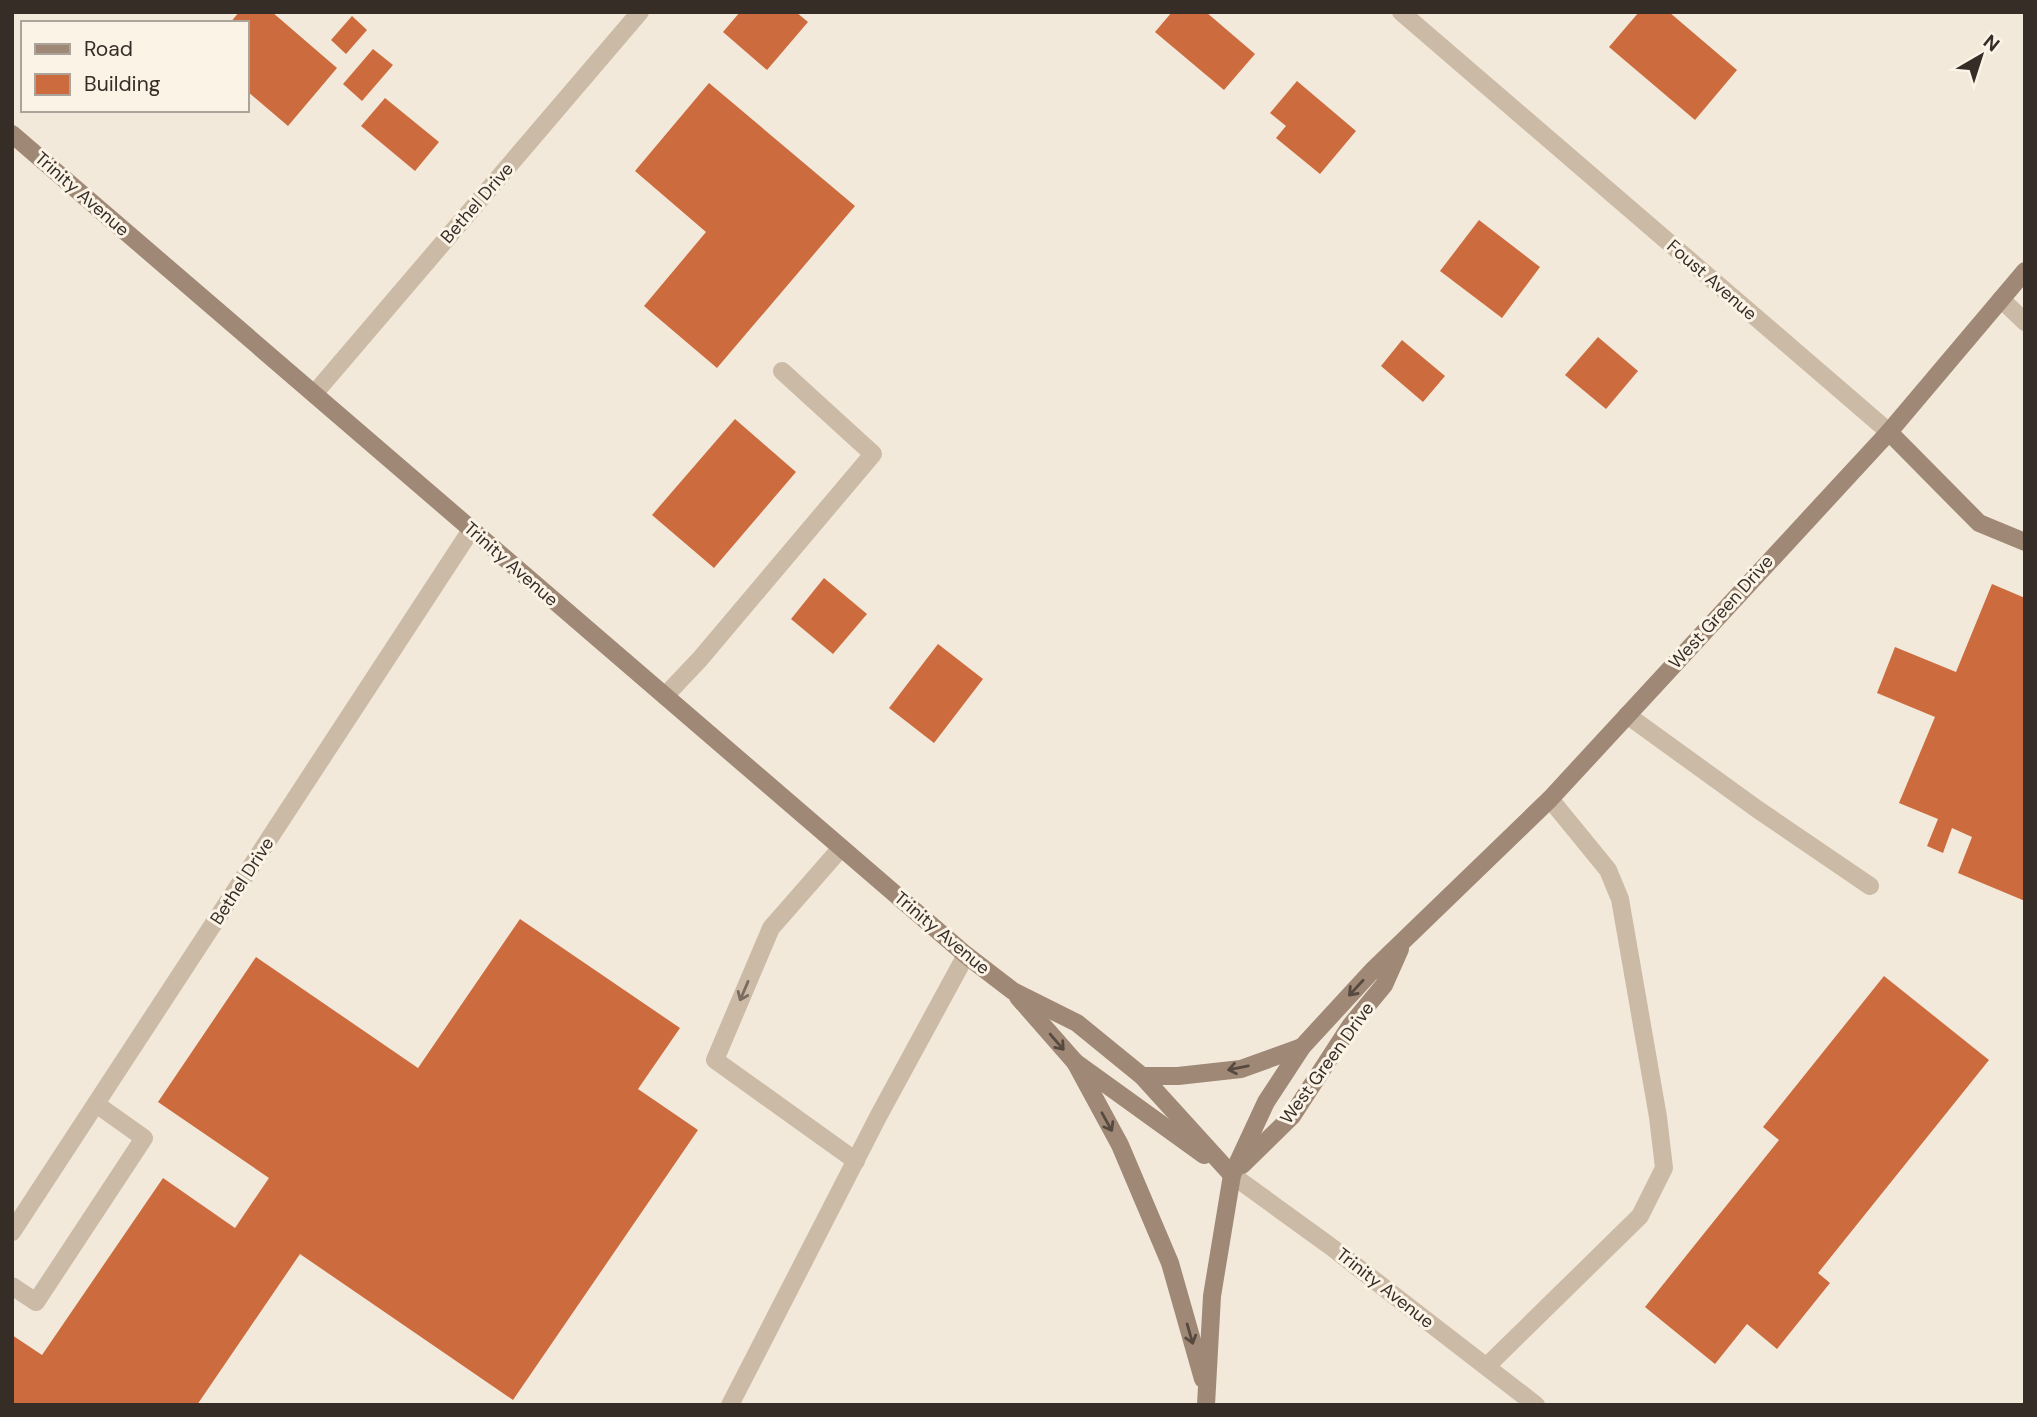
<svg xmlns="http://www.w3.org/2000/svg" width="2037" height="1417" font-family="'DM Sans',sans-serif">
	<rect width="100%" height="100%" fill="#f3e9da"/>
	<g fill="#cc6c3e">
		<polygon points="239,12 272,12 337,68 288,126 247,91 247,23 230,23"/>
		<polygon points="740,12 796,12 808,22 767,70 723,32"/>
		<polygon points="1172,12 1206,12 1255,54 1224,90 1155,32"/>
		<polygon points="1639,12 1669,12 1737,70 1695,120 1609,47"/>
		<polygon points="352,16 367,30 346,54 331,40"/>
		<polygon points="373,49 393,65 362,101 343,84"/>
		<polygon points="1297,81 1356,131 1320,174 1276,138 1286,126 1270,113"/>
		<polygon points="709,83 855,206 717,368 644,306 706,232 635,171"/>
		<polygon points="385,98 439,142 415,171 361,126"/>
		<polygon points="1479,220 1540,267 1502,318 1440,271"/>
		<polygon points="1598,337 1638,371 1606,409 1565,375"/>
		<polygon points="1402,340 1445,376 1423,402 1381,366"/>
		<polygon points="735,419 796,472 714,568 652,515"/>
		<polygon points="824,578 867,614 833,654 791,619"/>
		<polygon points="1992,584 2025,598 2025,901 1958,873 1972,837 1952,828 1943,853 1927,846 1938,819 1899,803 1935,717 1877,693 1895,647 1956,672"/>
		<polygon points="938,644 983,679 934,743 889,708"/>
		<polygon points="520,919 680,1028 638,1089 698,1130 513,1400 300,1254 197,1405 12,1405 12,1335 42,1355 163,1178 235,1228 269,1178 158,1102 256,957 418,1068"/>
		<polygon points="1884,976 1989,1060 1818,1273 1830,1283 1777,1349 1747,1324 1715,1364 1645,1307 1779,1140 1763,1127"/>
	</g>
	<g fill="none" stroke-linecap="round" stroke-linejoin="round">
		<g stroke="#cbbaa5" stroke-width="18">
			<polyline points="2001,299 2025,322"/>
			<polyline points="665,696 700,659 873,454 782,371"/>
			<polyline points="1627,715 1757,809 1870,886"/>
			<polyline points="841,848 771,928 715,1060 856,1161"/>
			<polyline points="12,1286 36,1302 144,1138 96,1104"/>
			<polyline points="1487,1366 1640,1216 1664,1168 1658,1117 1620,899 1608,870 1550,799"/>
			<polyline points="730,1405 879,1115 966,955"/>
		</g>
		<g stroke="#cbbaa5" stroke-width="18">
			<polyline points="1401,12 1889,432"/>
			<polyline points="314,394 640,12"/>
			<polyline points="1232,1175 1330,1246 1536,1405"/>
			<polyline points="12,1232 471,530"/>
		</g>
		<g stroke="#9f8976" stroke-width="18">
			<polyline points="12,134 966,955 1013,991 1077,1023 1142,1076 1232,1175"/>
			<polyline points="1889,432 1979,523 2025,542"/>
			<polyline points="1018,997 1075,1062 1204,1155"/>
			<polyline points="1075,1062 1120,1145 1170,1263 1203,1379"/>
			<polyline points="1142,1076 1178,1076 1241,1069 1302,1047"/>
			<polyline points="1242,1165 1292,1116 1351,1025 1384,985 1400,949"/>
			<polyline points="1206,1405 1212,1296 1232,1175 1266,1102 1302,1047 1372,971 1550,799 1889,432 2025,271"/>
		</g>
	</g>
	<defs><path id="oneway-shaft" d="M-6 0H5M1.5-3L5.5 0L1.5 3" fill="none" stroke-width="1.6" stroke-linecap="round" stroke-linejoin="round" transform="scale(1.75)"/></defs>
	<g stroke="#56493f">
		<use href="#oneway-shaft" transform="translate(1356 988) rotate(133)"/>
		<use href="#oneway-shaft" transform="translate(1057 1042) rotate(49)"/>
		<use href="#oneway-shaft" transform="translate(1238 1068) rotate(169)"/>
		<use href="#oneway-shaft" transform="translate(1107 1122) rotate(61)"/>
		<use href="#oneway-shaft" transform="translate(1190 1334) rotate(74)"/>
	</g>
	<use stroke="#7a6c60" href="#oneway-shaft" transform="translate(744 991) rotate(113)"/>
	<g text-anchor="middle" dominant-baseline="central" stroke-width="6" stroke-linejoin="round" paint-order="stroke">
		<g font-size="18" fill="#372d27" stroke="#faf3e6">
			<text transform="translate(82 194) rotate(41)">Trinity Avenue</text>
			<text transform="translate(477 203) rotate(-49)">Bethel Drive</text>
			<text transform="translate(1712 280) rotate(41)">Foust Avenue</text>
			<text transform="translate(511 564) rotate(41)">Trinity Avenue</text>
			<text transform="translate(1721 612) rotate(-48)">West Green Drive</text>
			<text transform="translate(242 881) rotate(-57)">Bethel Drive</text>
			<text transform="translate(942 933) rotate(40)">Trinity Avenue</text>
			<text transform="translate(1327 1063) rotate(-54)">West Green Drive</text>
			<text transform="translate(1385 1288) rotate(38)">Trinity Avenue</text>
		</g>
	</g>
	<rect width="2037" height="1417" fill="none" stroke="#372d27" stroke-width="28"/>
	<rect x="21" y="21" width="228" height="91" fill="#faf3e6" stroke="#aca49a" stroke-width="2"/>
	<rect x="35" y="44" width="35" height="10" fill="#9f8976" stroke="#aca49a" stroke-width="2"/>
	<text x="84" y="56" font-size="21" fill="#372d27">Road</text>
	<rect x="35" y="74" width="35" height="21" fill="#cc6c3e" stroke="#aca49a" stroke-width="2"/>
	<text x="84" y="91" font-size="21" fill="#372d27">Building</text>
	<g transform="translate(1981 56) rotate(39)" stroke="#faf3e6" stroke-width="5" paint-order="stroke">
	<path d="M0-5L12 26L0 18L-12 26Z" fill="#372d27"/>
	<text y="-10" font-size="19" font-weight="bold" text-anchor="middle" fill="#372d27">N</text>
	</g>
</svg>
